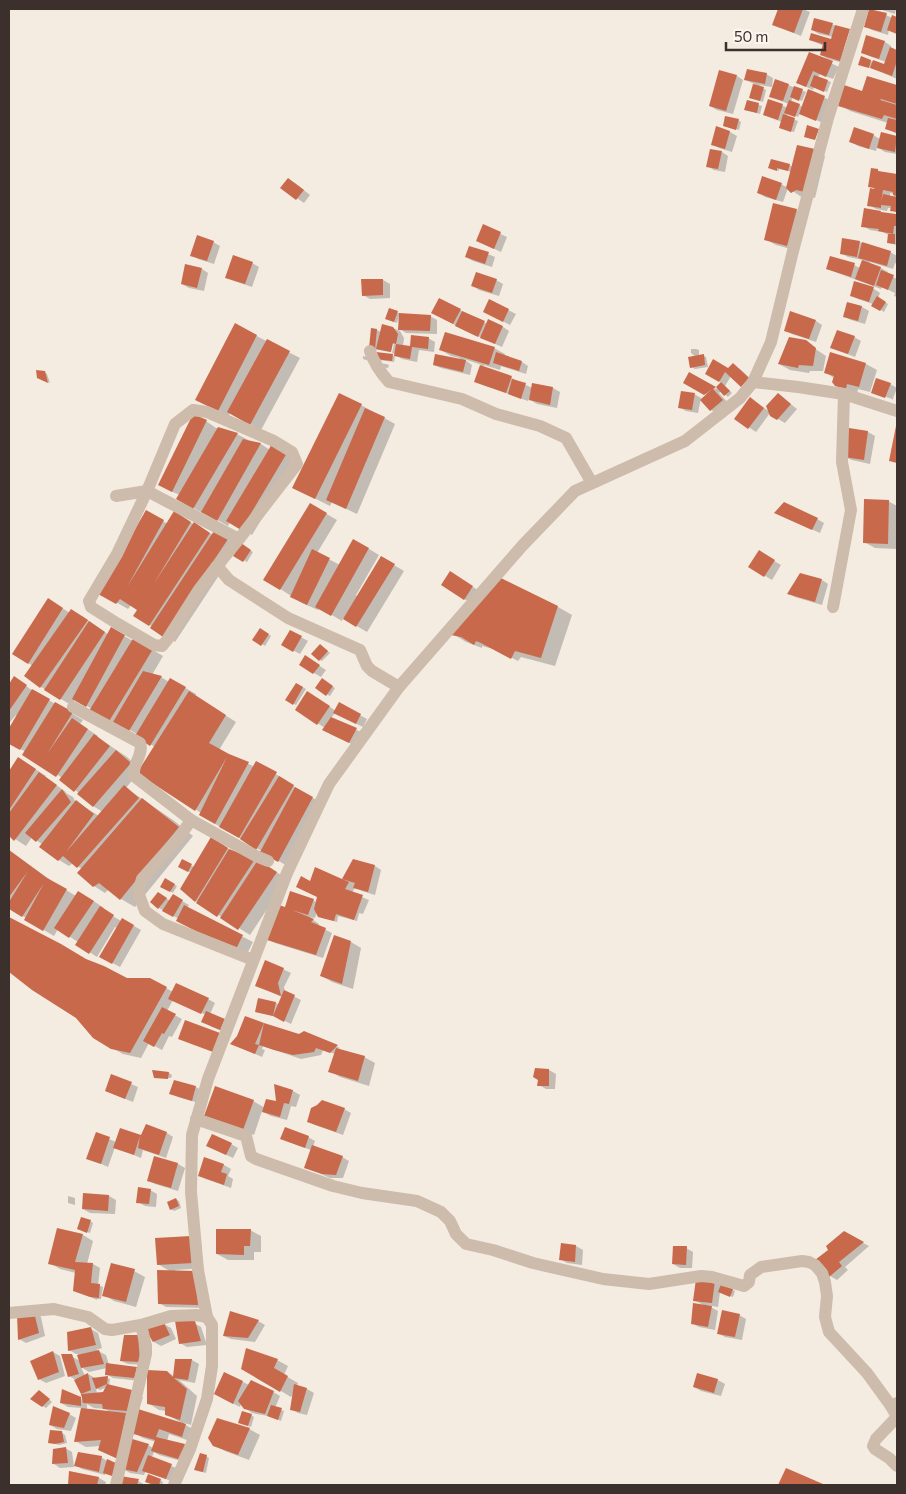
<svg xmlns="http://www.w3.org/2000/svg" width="906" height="1494" font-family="Commissioner,sans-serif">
	<rect width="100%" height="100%" fill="#f4ebe1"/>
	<g fill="#0003" fill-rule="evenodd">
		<polygon points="780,9 803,9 810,12 801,36 774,25"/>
		<polygon points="879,9 896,9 895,14"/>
		<polygon points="886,15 892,18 893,17 897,18 897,34 889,30 888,35 872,30 865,26"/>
		<polygon points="832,24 839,28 847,64 828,59 821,55 824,46 810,40 832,41 833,37 819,34 812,30"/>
		<polygon points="867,36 885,42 891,46 891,49 897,51 897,79 872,68 863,66 862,58 885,66 886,62 869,56 862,52"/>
		<polygon points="810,53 839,67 833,79 820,74 818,77 831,82 827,92 814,87 813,90 798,83"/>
		<polygon points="766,74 773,78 772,87 759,85 766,90 763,102 751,98 754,84 746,80"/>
		<polygon points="737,76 743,80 733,114 717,110 710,106"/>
		<polygon points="868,77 897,86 897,134 886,128 888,123 850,111 840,105 863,92"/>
		<polygon points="788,85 806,92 802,101 793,97 791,102 803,107 809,91 832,101 823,123 800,113 798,117 788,113 787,117 798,121 794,132 783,129 782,122 764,115 769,100 788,108 789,104 778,100 771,96"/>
		<polygon points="748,101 762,106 760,114 746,110"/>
		<polygon points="738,120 741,122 739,130 724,126"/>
		<polygon points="717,128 730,132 737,136 732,152 719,148 712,144"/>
		<polygon points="882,133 897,137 897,154 885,152 877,147 876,151 858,146 851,142 873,135 880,139"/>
		<polygon points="815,150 825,156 815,198 808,196 803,198 788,188 783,202 765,197 759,193 781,184 788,188 792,172 779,169 779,171 770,168 789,165 793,167"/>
		<polygon points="722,152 728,156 725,172 714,170 707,166"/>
		<path d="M 877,170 L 881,172 L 897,175 L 897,213 L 892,210 L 892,208 L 888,208 L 887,211 L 876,209 L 869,205 L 877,191 L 870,186 ZM 890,193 L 894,194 L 894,197 L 890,197 Z"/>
		<polygon points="295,183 310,195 304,203 282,188"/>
		<polygon points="796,210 807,216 798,251 776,245 765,239"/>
		<polygon points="865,210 897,216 897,245 892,244 889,243 889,235 882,232 870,230 863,226"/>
		<polygon points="484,226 507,237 501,252 484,244"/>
		<polygon points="213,242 220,246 214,264 198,259 192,255"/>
		<polygon points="859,242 890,252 897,256 897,264 895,263 893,269 870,262 870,264 881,268 888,272 887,274 897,279 897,297 894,296 895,293 882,287 881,289 827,269 854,265 860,268 863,260 848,257 841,253"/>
		<polygon points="488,254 495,257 492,267 473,261 466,257"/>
		<polygon points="252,263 259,267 252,287 234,281 227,277"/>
		<polygon points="202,269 208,273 204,291 189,288 182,284"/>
		<polygon points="383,280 390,284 390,298 370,299 363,295"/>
		<polygon points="496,280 503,284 499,296 479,290 473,286"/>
		<polygon points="855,283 874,289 880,293 878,298 888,304 884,312 873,305 873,304 858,299 851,295"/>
		<polygon points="439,299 487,324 503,327 509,331 502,347 464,330 440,317"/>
		<polygon points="490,301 516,314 510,325 491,315"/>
		<polygon points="848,303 862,307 869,311 865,324 851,320 844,316"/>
		<polygon points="397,312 400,314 430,316 437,320 437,334 406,333 400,329 399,316 397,323 389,320"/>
		<polygon points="816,321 822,325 816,342 792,334 785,330"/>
		<polygon points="235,325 300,358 261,430 230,413 229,416 207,405"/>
		<polygon points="393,328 400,331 404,338 403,346 411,348 412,336 428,338 435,342 434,352 419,350 417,362 402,359 395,355 394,362 379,360 392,355 395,357 395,354 392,353 394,344 392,344 390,352 373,349 372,329 377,330 381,332"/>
		<polygon points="854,337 861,341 855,357 839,351 832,348"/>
		<polygon points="805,342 826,356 823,371 810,371 809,373 790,370 779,364"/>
		<polygon points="494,348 505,354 504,356 522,362 528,366 526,374 501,366 500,370 484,365 483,367 512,378 532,388 533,384 553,388 560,392 557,408 537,404 529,399 528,401 483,385 476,381 482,365 464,359 472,365 470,375 441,368 434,365 459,360 460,358 451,356 441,350"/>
		<polygon points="691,349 696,349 699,350 699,356 703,356 706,357 708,367 695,369 691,367 696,357 691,353"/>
		<polygon points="831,354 866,364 877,370 870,392 858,389 857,394 847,391 834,378 825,372"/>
		<polygon points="363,356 371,358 373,362 363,359"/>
		<polygon points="379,363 386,364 389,365 388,368 382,367"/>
		<polygon points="733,365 740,369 755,383 731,376 725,386 732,393 728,397 721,391 719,393 729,404 718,414 711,410 702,401 707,395 684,382 689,374 716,389 722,383 706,373 729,370"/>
		<polygon points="44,372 47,374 50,383 41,380"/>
		<polygon points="890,384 897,388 892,401 892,399 878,394"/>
		<polygon points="694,394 701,398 698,413 686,411 679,407"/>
		<polygon points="778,394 797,409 785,423 771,415 770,413 756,432 735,418 757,403 770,412"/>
		<polygon points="361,405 395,424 357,514 332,502 330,506 308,495"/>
		<polygon points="206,421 216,428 237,434 248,440 247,441 261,444 270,450 273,446 297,460 252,535 230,522 228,526 205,513 204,514 178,499 180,495 170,491"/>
		<polygon points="850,429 868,432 875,436 870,464 852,460 845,457"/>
		<polygon points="888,501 897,506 897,549 875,548 864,542"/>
		<polygon points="311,505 337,520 317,553 340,565 354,540 379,555 356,595 358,597 382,558 404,571 367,632 343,618 342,621 320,608 318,610 302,603 265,579"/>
		<polygon points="146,512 168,524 174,513 213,535 225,538 240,548 241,545 253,552 247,562 235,555 237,548 175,642 135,615 139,609 131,605 128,609 100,593"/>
		<polygon points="782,516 817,519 824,523 820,533"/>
		<polygon points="759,552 781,565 772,580 750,567"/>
		<polygon points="458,577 479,591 471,603 464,599"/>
		<polygon points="822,580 828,584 822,605 795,597 789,593"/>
		<polygon points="59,606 70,613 82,616 109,635 112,629 133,641 134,639 163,656 152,675 161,677 169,682 171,680 196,694 195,696 236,722 219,750 255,767 257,763 286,780 285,781 323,804 289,867 200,815 201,813 139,772 126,788 173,820 193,836 135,907 121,899 109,889 105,893 94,886 78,873 82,869 73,863 69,866 59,860 43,845 32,837 26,846 9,835 9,773 18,758 46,776 45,777 66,792 66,793 73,797 75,801 99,816 103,812 93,806 62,778 26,752 9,743 9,731 18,716 16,715 10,722 9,721 9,686 15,678 33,691 83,720 80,724 98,736 97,737 127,757 140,769 155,747 136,736 137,734 121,725 119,728 92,709 75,699 71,705 41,687 33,666 14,654"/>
		<polygon points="558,607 572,615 555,666 521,657 518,661 497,650 482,646 482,648 466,642 453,634"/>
		<polygon points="260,629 271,636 265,646 254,639"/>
		<polygon points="290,631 308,641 300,654 283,645"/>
		<polygon points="323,647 330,653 322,661 320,660"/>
		<polygon points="305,657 326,670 321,677 300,665"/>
		<polygon points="322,680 335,688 330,696 316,688"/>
		<polygon points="297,684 306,689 296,705 287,700"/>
		<polygon points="315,697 336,711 339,704 367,719 363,727 335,713 331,718 363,733 356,746 330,734 325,728 297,710"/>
		<polygon points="222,844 233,852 269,867 287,879 250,935 196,901 181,889 191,873 179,866 183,861 194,867"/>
		<polygon points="9,850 56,884 76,896 89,898 104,908 103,910 121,921 122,919 141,930 120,967 101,957 117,928 115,927 97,957 77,944 78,942 58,929 54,936 25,919 26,918 9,908"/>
		<polygon points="354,860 375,866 381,870 375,895 362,891 355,887 352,893 369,900 363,914 359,913 357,921 338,916 337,922 322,918 317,912 315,918 309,917 319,924 318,926 332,933 323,958 275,943 268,939 286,909 313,900 317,903 319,897 311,882 343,881"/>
		<polygon points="166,880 177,886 173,893 162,886"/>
		<polygon points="162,895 170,901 173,896 189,905 187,908 253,942 246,956 159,908"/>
		<polygon points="9,918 86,960 126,979 150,979 173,992 208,999 215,1003 210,1014 227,1033 210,1026 206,1015 173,1000 167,1011 182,1019 172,1037 169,1036 162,1050 149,1043 141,1058 123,1054 93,1037 77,1017 32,989 9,971"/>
		<polygon points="351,942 361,948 353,989 332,982 322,976"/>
		<polygon points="266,961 291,973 284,987 285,992 301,1000 291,1024 277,1017 256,1012 276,1003 279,1005 282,997 256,985"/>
		<polygon points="245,1017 280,1030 320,1039 340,1048 338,1049 364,1057 375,1063 369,1086 340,1077 330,1071 335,1054 323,1050 321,1055 301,1059 263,1046 262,1049 265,1050 262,1057 239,1047 238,1037"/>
		<polygon points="549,1070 556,1074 555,1089 546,1089 539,1085"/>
		<polygon points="169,1073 172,1075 171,1078 156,1077"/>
		<polygon points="112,1076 138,1087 133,1102 106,1091"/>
		<polygon points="275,1086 293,1091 300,1095 296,1107 291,1106 287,1120 271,1116 262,1111 254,1135 216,1122 253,1101 265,1108 278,1103"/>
		<polygon points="196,1087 202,1091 199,1103 178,1097 171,1093"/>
		<polygon points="344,1109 351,1113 343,1135 315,1125 308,1121"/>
		<polygon points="120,1129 141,1136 167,1133 173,1137 166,1158 143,1150 141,1158 115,1147 108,1167 88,1158 97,1134 116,1142"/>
		<polygon points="308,1137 315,1141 313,1147 342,1157 349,1161 343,1178 330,1178 305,1167 311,1150 289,1142 282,1138"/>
		<polygon points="231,1144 238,1148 233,1158 214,1149"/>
		<polygon points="155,1158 178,1164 185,1168 178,1191 155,1184 148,1180"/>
		<polygon points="205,1159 224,1165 231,1169 228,1176 233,1179 231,1188 206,1179 199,1175"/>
		<polygon points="150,1190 157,1194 156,1207 145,1206 138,1202"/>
		<polygon points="68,1196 75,1198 75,1205 68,1203"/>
		<polygon points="109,1196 116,1200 115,1214 90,1213 83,1209"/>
		<polygon points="176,1199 179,1201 181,1208 174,1211 171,1209"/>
		<polygon points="90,1221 93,1223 90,1233 81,1230"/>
		<polygon points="250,1230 261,1236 261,1252 254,1252 254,1260 228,1260 217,1254"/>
		<polygon points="844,1233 869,1246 845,1267 848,1270 837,1280 830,1276 830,1250"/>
		<polygon points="83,1235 93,1241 87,1264 93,1264 100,1268 98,1285 103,1287 101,1299 97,1299 97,1300 74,1290 76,1273 60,1269 50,1263"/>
		<polygon points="201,1243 203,1268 175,1270 175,1272 205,1308 166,1307 159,1303 171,1272 158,1264"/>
		<polygon points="562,1245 576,1246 583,1250 582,1265 567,1263 560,1259"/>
		<polygon points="686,1248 693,1252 692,1268 680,1268 673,1264"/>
		<polygon points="134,1271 145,1277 136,1307 114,1301 104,1295"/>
		<polygon points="714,1282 735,1291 733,1297 720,1292 718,1307 707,1305 718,1311 715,1330 699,1327 692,1323 705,1306 694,1300"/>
		<polygon points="231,1312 258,1321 265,1325 255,1342 231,1339 224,1336"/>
		<polygon points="34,1313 41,1317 45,1336 26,1343 19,1339"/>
		<polygon points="739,1315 746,1319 742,1340 725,1337 718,1333"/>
		<polygon points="194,1323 201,1327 207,1345 187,1347 180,1343"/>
		<polygon points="164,1324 171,1328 176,1339 161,1346 154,1342"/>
		<path d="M 91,1329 L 98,1333 L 102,1348 L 96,1350 L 106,1355 L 109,1365 L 136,1368 L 140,1381 L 113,1378 L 106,1374 L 107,1368 L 89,1372 L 81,1367 L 85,1376 L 88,1374 L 95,1378 L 107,1378 L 110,1379 L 109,1386 L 132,1391 L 143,1397 L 139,1410 L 179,1423 L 180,1422 L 166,1414 L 166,1411 L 159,1410 L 148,1403 L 167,1372 L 175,1377 L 177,1360 L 192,1360 L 199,1364 L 195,1383 L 179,1380 L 197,1396 L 191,1425 L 184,1423 L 184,1424 L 196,1431 L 193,1442 L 169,1434 L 167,1441 L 185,1445 L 191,1449 L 185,1462 L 159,1455 L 154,1452 L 152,1457 L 178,1469 L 173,1482 L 146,1471 L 144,1475 L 130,1473 L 123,1469 L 125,1462 L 99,1450 L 100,1446 L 86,1447 L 75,1441 L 82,1408 L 68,1407 L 61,1403 L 63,1390 L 83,1400 L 83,1394 L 76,1380 L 69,1376 L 71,1356 L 80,1361 L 78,1354 L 76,1354 L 69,1350 ZM 107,1387 L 103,1393 L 97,1394 L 96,1388 L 100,1390 ZM 87,1404 L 94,1408 L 105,1409 L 112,1413 L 87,1410 ZM 134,1433 L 143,1438 L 156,1442 L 153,1448 L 148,1445 L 132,1441 Z"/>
		<polygon points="125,1336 145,1340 147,1365 128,1364 121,1361"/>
		<polygon points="53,1352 60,1356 65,1376 46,1383 39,1379"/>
		<polygon points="277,1360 288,1366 284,1375 298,1383 297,1386 307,1389 314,1393 307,1415 298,1413 291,1409 294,1392 291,1397 242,1368"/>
		<polygon points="698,1374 718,1380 725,1384 721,1396 701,1391 694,1387"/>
		<polygon points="243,1382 249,1385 273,1392 280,1396 275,1408 284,1411 281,1421 268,1416 252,1413 245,1408 241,1404 240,1407 222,1398"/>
		<polygon points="42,1393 52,1402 46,1408 32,1399"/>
		<polygon points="69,1414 76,1418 71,1431 57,1429 50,1425"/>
		<polygon points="251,1415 254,1417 251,1427 242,1424"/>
		<polygon points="249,1429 260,1435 249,1460 225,1451 214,1445"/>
		<polygon points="62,1433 65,1435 67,1443 59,1445 49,1442"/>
		<polygon points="65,1448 72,1452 74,1467 60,1468 54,1464"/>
		<polygon points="206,1456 209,1458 206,1473 198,1471"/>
		<polygon points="101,1457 107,1461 105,1475 82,1469 75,1465"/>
		<polygon points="70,1472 99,1478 106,1482 105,1485 70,1485"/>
		<polygon points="160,1480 163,1482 162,1485 155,1485 150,1483"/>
		<polygon points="138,1481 145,1485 121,1485"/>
	</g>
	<g fill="#c8694b">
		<polygon points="778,9 803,9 794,33 772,25"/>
		<polygon points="869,9 887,13 881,32 864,27"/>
		<polygon points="892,15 897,17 897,34 887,30"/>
		<polygon points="814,18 833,23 829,35 811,30"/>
		<polygon points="835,25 850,29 840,61 820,55 823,44 809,40 811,33 831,39"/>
		<polygon points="866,35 885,41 879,59 861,53"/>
		<polygon points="890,47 897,50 897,61 892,76 870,68 873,60 884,64"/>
		<polygon points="809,52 833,61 826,77 813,71 806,87 796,83"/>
		<polygon points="861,56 871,60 869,68 858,65"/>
		<polygon points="747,69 767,73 765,84 744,80"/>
		<polygon points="719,70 737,75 726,111 709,106"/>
		<polygon points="814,75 828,80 824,92 810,86"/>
		<polygon points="867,76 897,85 897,104 881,99 880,100 897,105 897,119 884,115 882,119 838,106 844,85 862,91"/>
		<polygon points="775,79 789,84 783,101 769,97"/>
		<polygon points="753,84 764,87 760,101 749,98"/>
		<polygon points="794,86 803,89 799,101 790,97"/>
		<polygon points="808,89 825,96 816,121 799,114"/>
		<polygon points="768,99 783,104 778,120 763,115"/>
		<polygon points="747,100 759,103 757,113 744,110"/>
		<polygon points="789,100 800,104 795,117 784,113"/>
		<polygon points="783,114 795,118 791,132 779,128"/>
		<polygon points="725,116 739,119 736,130 723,126"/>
		<polygon points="888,118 897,120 897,133 885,129"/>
		<polygon points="807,125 819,129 815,140 804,137"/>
		<polygon points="716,126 730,131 725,149 711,145"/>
		<polygon points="854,127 874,134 869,149 849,142"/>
		<polygon points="881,132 897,136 895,152 877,148"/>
		<polygon points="797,145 815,149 805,192 796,190 791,193 786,188"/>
		<polygon points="710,149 722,151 718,169 706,167"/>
		<polygon points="771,159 790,164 788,171 777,168 777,171 768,168"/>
		<polygon points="871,168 878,169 878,171 897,174 897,196 893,195 893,192 883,190 881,202 883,194 897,197 897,212 890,211 891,206 881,205 881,208 867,206 870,188 874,189 875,188 868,187"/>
		<polygon points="762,176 782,183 776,200 757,193"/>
		<polygon points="288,178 304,190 296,200 280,188"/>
		<polygon points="773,203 797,209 787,246 764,240"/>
		<polygon points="864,208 881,211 880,219 881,212 896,214 897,226 894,226 893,234 878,231 879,229 861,227"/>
		<polygon points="483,224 501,232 494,249 476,241"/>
		<polygon points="888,234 895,234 895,244 887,243"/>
		<polygon points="197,235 214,241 207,261 190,256"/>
		<polygon points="842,238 860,241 857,257 840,254"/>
		<polygon points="862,242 891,251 887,266 858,258"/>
		<polygon points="469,246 489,252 485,264 465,257"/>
		<polygon points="233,255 253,262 245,284 225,278"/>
		<polygon points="830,256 855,263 851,277 826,269"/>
		<polygon points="862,260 881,267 874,286 855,279"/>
		<polygon points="185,264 202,268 197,288 181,284"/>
		<polygon points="881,270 894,275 888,290 876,285"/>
		<polygon points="476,272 497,279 492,293 471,286"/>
		<polygon points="361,279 383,279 383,295 362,296"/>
		<polygon points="854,281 874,287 869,302 850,296"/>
		<polygon points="877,296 886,302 880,311 871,306"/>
		<polygon points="439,298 461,309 453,324 431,313"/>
		<polygon points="489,299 509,309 503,322 483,312"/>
		<polygon points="847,302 862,306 858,321 843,317"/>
		<polygon points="389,308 398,311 394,322 385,319"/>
		<polygon points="462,311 485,321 478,337 455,326"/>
		<polygon points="790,311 816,320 809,339 784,331"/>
		<polygon points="399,313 431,315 430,331 398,330"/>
		<polygon points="488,319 503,326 495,344 480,338"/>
		<polygon points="235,323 257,335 218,411 195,400"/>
		<polygon points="382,324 393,327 398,334 396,344 410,346 411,335 429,337 428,349 412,347 410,359 394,356 396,344 393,343 391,352 376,349"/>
		<polygon points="371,328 377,329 375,349 369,348"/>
		<polygon points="837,330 855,336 848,354 830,348"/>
		<polygon points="445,332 495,347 489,365 439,350"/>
		<polygon points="789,337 806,340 816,348 813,366 799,365 798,368 778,364"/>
		<polygon points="267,339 290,351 250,425 227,412"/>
		<polygon points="376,352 393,354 392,361 375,359"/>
		<polygon points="496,352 522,361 519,371 493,363"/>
		<polygon points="830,352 866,363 859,387 847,384 846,389 835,386 832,382 834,376 824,373"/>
		<polygon points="435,354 466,360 463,372 433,365"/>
		<polygon points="704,354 705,365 690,368 688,357"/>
		<polygon points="713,359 728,368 733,363 749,378 741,387 725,372 719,382 705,374"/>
		<polygon points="480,365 512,376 506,393 474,382"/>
		<polygon points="36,370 45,371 48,383 37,378"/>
		<polygon points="689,372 716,387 713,389 723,400 710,411 700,400 712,389 704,395 683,383"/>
		<polygon points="876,378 891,383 885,398 871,393"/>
		<polygon points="512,379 526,383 521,399 508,394"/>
		<polygon points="721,382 730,391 724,396 716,387"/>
		<polygon points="532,383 553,387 550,405 529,400"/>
		<polygon points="681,391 695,393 692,410 678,408"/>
		<polygon points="339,393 362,404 315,499 292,488"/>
		<polygon points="778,393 791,404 777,420 770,416 766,406"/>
		<polygon points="750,397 764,408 748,429 734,419"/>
		<polygon points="365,408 385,417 346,509 326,500"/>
		<polygon points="193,414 207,420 172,492 158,485"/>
		<polygon points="896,426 897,426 897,463 889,461"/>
		<polygon points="218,427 238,433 193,509 176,499"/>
		<polygon points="849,428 868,431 864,460 844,457"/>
		<polygon points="243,439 261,443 217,521 201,512"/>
		<polygon points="272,444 287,453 241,530 226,521"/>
		<polygon points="864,499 889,500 888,544 863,543"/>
		<polygon points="784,502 818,518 812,530 774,513"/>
		<polygon points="310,503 327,513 280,590 263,580"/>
		<polygon points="146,510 164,520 127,587 174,511 191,522 153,585 194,522 210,533 149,626 133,616 137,610 120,599 116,604 98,594"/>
		<polygon points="214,531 228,539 163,637 150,628"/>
		<polygon points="353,539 369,548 331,616 315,607"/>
		<polygon points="241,543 251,550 243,562 233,556"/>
		<polygon points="312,549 330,558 307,605 290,597"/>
		<polygon points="759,550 775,560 764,577 748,567"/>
		<polygon points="381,556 395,564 356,627 343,619"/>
		<polygon points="450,571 473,586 464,600 441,585"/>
		<polygon points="800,573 822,579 815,602 787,594"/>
		<polygon points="501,578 558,606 541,658 515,651 511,659 481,643 476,641 474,645 461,637 451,635"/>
		<polygon points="48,598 63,608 28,664 12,654"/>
		<polygon points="71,609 88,620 40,688 24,676"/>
		<polygon points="89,621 105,632 60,700 44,690"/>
		<polygon points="111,627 125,635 86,707 72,699"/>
		<polygon points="260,628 269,634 261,646 252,640"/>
		<polygon points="290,630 302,636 293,652 281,645"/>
		<polygon points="134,637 153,649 108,723 89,711"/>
		<polygon points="320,644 328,651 319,661 311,654"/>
		<polygon points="305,655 320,665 313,674 299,665"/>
		<polygon points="143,671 162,676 129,731 113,722"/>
		<polygon points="14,676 27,685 9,711 9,684"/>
		<polygon points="170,678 186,687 150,746 135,736"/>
		<polygon points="322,678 333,686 326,696 315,688"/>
		<polygon points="296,683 303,687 293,705 285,700"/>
		<polygon points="32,689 50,699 20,750 9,744 9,728"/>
		<polygon points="189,691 226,715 209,743 229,754 249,762 215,824 199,815 227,757 195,811 137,773"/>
		<polygon points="307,691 330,706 317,725 295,710"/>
		<polygon points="55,702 73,712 47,754 72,718 88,729 56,777 22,755"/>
		<polygon points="339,702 361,714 356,724 333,713"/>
		<polygon points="331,717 357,728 349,743 322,730"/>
		<polygon points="94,734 110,746 74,792 59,780"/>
		<polygon points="116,750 131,763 93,807 77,794"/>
		<polygon points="18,757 36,769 9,810 9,771"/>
		<polygon points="256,761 277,772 239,838 219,827"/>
		<polygon points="39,772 57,785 14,841 9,836 9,813"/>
		<polygon points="279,776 294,785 256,850 240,839"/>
		<polygon points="124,785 139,798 77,868 63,856 58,861 39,847 76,800 94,814 66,852"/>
		<polygon points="295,787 313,797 278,862 260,852"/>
		<polygon points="62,789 71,802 36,842 25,833"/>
		<polygon points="142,798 179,827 120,900 99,883 93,887 77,873"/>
		<polygon points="211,837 228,848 195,902 180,889"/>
		<polygon points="229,849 255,859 217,917 196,903"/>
		<polygon points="9,850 47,878 67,889 43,931 24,920 44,883 22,917 9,909 9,902 28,871 9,897"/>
		<polygon points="182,859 192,864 188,872 178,867"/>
		<polygon points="353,859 375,865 368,892 353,888 355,883 342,879 349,882 345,889 363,895 354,920 336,914 334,921 318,917 314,909 317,897 296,887 301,876 310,881 315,867 342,879"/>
		<polygon points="258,860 277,872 238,930 220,918"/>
		<polygon points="165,878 175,884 170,892 160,887"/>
		<polygon points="78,891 94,901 69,938 54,928"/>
		<polygon points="290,891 314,899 308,915 292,910 314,919 311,922 326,928 316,955 267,940 279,905 285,907"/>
		<polygon points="158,892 167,898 158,909 150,902"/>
		<polygon points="173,894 183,900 173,917 162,911"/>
		<polygon points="184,905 243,935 235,951 176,921"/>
		<polygon points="100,906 114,915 89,954 75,945"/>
		<polygon points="9,917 61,944 86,959 104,966 127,978 150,978 167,987 130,1053 111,1049 93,1038 76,1018 32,990 9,972"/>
		<polygon points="122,918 134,925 112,964 99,957"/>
		<polygon points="334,935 351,941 342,984 320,976"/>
		<polygon points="265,960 284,968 278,983 281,996 255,986"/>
		<polygon points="176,983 209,998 201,1014 168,999"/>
		<polygon points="284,990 295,995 284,1022 273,1016"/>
		<polygon points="258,998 276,1002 273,1016 255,1012"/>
		<polygon points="162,1007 176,1014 164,1034 162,1033 154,1047 143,1041"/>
		<polygon points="206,1011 225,1019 220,1030 201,1022"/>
		<polygon points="245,1016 264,1023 255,1044 259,1045 255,1054 230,1044 237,1036"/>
		<polygon points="185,1020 220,1033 213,1052 178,1039"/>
		<polygon points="264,1023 299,1034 304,1031 338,1045 330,1053 316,1048 314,1052 293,1055 274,1050 259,1045"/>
		<polygon points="336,1048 365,1056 358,1081 328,1072"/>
		<polygon points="535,1068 549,1069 549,1086 537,1086 538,1080 533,1077"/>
		<polygon points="152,1070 169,1072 168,1079 154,1078"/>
		<polygon points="111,1074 132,1082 125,1099 105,1091"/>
		<polygon points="174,1080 196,1086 192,1101 169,1094"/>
		<polygon points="274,1084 293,1090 289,1104 284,1103 280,1117 262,1112 266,1099 276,1101"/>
		<polygon points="215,1086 254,1100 243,1130 204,1116"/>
		<polygon points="322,1100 345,1108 336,1132 307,1122 311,1108 317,1105"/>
		<polygon points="146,1124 167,1132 159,1155 138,1148 140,1136 134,1155 113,1148 120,1128 141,1135"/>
		<polygon points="285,1127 309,1136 305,1148 280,1139"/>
		<polygon points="96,1132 110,1137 101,1164 86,1159"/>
		<polygon points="212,1134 232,1143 226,1155 206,1146"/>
		<polygon points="312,1145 343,1156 336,1175 322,1174 304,1168"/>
		<polygon points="154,1156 178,1163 171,1188 147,1181"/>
		<polygon points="204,1157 224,1164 221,1172 227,1174 224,1185 198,1176"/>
		<polygon points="138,1187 151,1189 149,1204 136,1203"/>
		<polygon points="83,1193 109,1195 108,1211 82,1209"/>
		<polygon points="176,1198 179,1206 170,1210 167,1202"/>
		<polygon points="81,1217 91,1220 87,1233 77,1229"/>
		<polygon points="57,1228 83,1234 75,1262 93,1263 91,1283 100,1284 99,1298 90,1297 73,1291 75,1270 48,1264"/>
		<polygon points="216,1229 251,1229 250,1246 244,1246 244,1255 216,1254"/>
		<polygon points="844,1231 864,1242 839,1262 842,1266 829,1277 815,1260 828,1250 826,1246"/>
		<polygon points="191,1236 193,1263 157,1265 155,1238"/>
		<polygon points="561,1243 576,1245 575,1262 559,1260"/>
		<polygon points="673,1246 687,1246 686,1265 672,1264"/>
		<polygon points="111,1263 135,1269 126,1302 102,1296"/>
		<polygon points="157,1270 196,1271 198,1305 158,1304"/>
		<polygon points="696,1279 715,1281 712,1303 693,1301"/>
		<polygon points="721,1284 733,1289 730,1297 718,1292"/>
		<polygon points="693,1303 712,1306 708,1327 691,1324"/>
		<polygon points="722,1310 740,1314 735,1337 717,1334"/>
		<polygon points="230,1311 259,1320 248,1338 223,1336"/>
		<polygon points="34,1312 39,1333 18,1340 17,1314"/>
		<polygon points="175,1321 195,1321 201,1341 179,1344"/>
		<polygon points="164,1323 170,1335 153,1342 145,1329"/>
		<polygon points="91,1327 96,1345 68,1351 67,1332"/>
		<polygon points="124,1335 138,1335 140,1362 120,1361"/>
		<polygon points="246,1348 278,1359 274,1368 288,1376 280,1392 241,1369"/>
		<polygon points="99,1350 104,1364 81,1368 77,1355"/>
		<polygon points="53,1351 59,1372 38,1380 30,1361"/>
		<polygon points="61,1354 72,1354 79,1374 68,1377"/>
		<polygon points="175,1359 192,1359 188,1380 174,1378 187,1389 180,1420 165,1415 165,1407 147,1404 147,1370 167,1371 173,1377"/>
		<polygon points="106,1363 137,1367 134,1378 105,1375"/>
		<polygon points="224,1372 243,1381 233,1404 214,1394"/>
		<polygon points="88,1373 91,1390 81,1394 103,1392 107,1384 96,1389 92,1378 108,1376 107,1384 132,1390 127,1411 103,1409 102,1404 83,1403 81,1394 74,1380"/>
		<polygon points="697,1373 718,1379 714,1393 693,1387"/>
		<polygon points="251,1380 274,1391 265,1414 244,1409 238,1401"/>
		<polygon points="294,1384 307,1388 300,1412 290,1410"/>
		<polygon points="62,1389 81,1397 81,1406 60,1403"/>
		<polygon points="39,1390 50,1399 42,1407 30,1399"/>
		<polygon points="271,1405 282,1408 278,1420 267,1416"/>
		<polygon points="53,1406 70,1413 64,1428 49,1425"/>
		<polygon points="81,1408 126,1413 118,1459 98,1450 101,1440 74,1442"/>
		<polygon points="138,1409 186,1424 182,1437 159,1429 156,1437 185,1444 178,1459 151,1451 155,1440 130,1433"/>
		<polygon points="242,1411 252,1414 248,1426 238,1423"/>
		<polygon points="217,1418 250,1428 238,1455 213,1446 208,1438"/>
		<polygon points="50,1430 62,1431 64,1442 55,1444 48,1443"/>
		<polygon points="129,1438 149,1444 137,1472 122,1469"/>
		<polygon points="66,1447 68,1463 52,1464 53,1449"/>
		<polygon points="78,1452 102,1456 99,1472 74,1466"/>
		<polygon points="200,1453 207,1455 203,1472 194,1470"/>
		<polygon points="148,1455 172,1464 166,1479 142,1471"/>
		<polygon points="107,1459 118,1464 112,1476 103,1473"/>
		<polygon points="786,1468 823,1484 822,1485 778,1485"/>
		<polygon points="69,1471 99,1477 97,1485 68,1485"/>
		<polygon points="148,1474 161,1479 159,1485 154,1485 145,1482"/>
		<polygon points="120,1476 139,1479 137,1485 119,1485"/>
	</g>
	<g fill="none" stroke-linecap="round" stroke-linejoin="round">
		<g stroke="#cdbbac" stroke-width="12">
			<path d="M 370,351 C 374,363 380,372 389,382 L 462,399 L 496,414 L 540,426 L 566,438 L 592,483"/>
			<polyline points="753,382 798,387 844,394 897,411"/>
			<polyline points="116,496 147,491 239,539 217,566 229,580 288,618 360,650 367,666 372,671 399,687"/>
			<polyline points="217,566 198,591 167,640 162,646 154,645 118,624 91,607 89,601 117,554 147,491 175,424 193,410 207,412 274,441 292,452 297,464 239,539"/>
			<polyline points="833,607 851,510 842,462 844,394"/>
			<path d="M 73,707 L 140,743 C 144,755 132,764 134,776 L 191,820 L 181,835 L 142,879 L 138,892 L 145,911 L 163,924 L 253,960"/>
			<polyline points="191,820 256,856 268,861"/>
			<polyline points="196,1119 246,1136 251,1156 256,1159 333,1186 362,1193 417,1201 441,1212 450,1221 456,1234 466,1244 493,1250 533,1263 603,1279 649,1284 701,1276 712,1277 744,1286 749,1282 750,1275 761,1267 768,1266 802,1261 809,1262 815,1265 822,1273 825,1282 827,1296 825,1317 829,1332 867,1373 891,1406 897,1403"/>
			<polyline points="9,1313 54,1309 88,1317 105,1329 112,1330 141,1325 171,1316 196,1315 207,1317"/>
			<polyline points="891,1406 897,1417 876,1439 873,1446 875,1449 889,1458 897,1466"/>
			<polyline points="116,1485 146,1354 146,1346 141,1325"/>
			<polyline points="174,1485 190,1449 207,1399 212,1366 212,1325 207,1317 198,1270 191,1192 192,1135 208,1079 287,873 329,784 399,687 522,546 575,491 685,441 740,398 753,382 771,342 793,251 828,118 863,9"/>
		</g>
	</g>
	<rect width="906" height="1494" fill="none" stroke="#3b302b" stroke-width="20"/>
	<path d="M726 42v8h99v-8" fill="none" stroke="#3b302b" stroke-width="2.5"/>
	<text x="734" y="42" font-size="15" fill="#3b302b" stroke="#fbf5ee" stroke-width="4" paint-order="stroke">50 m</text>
</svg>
